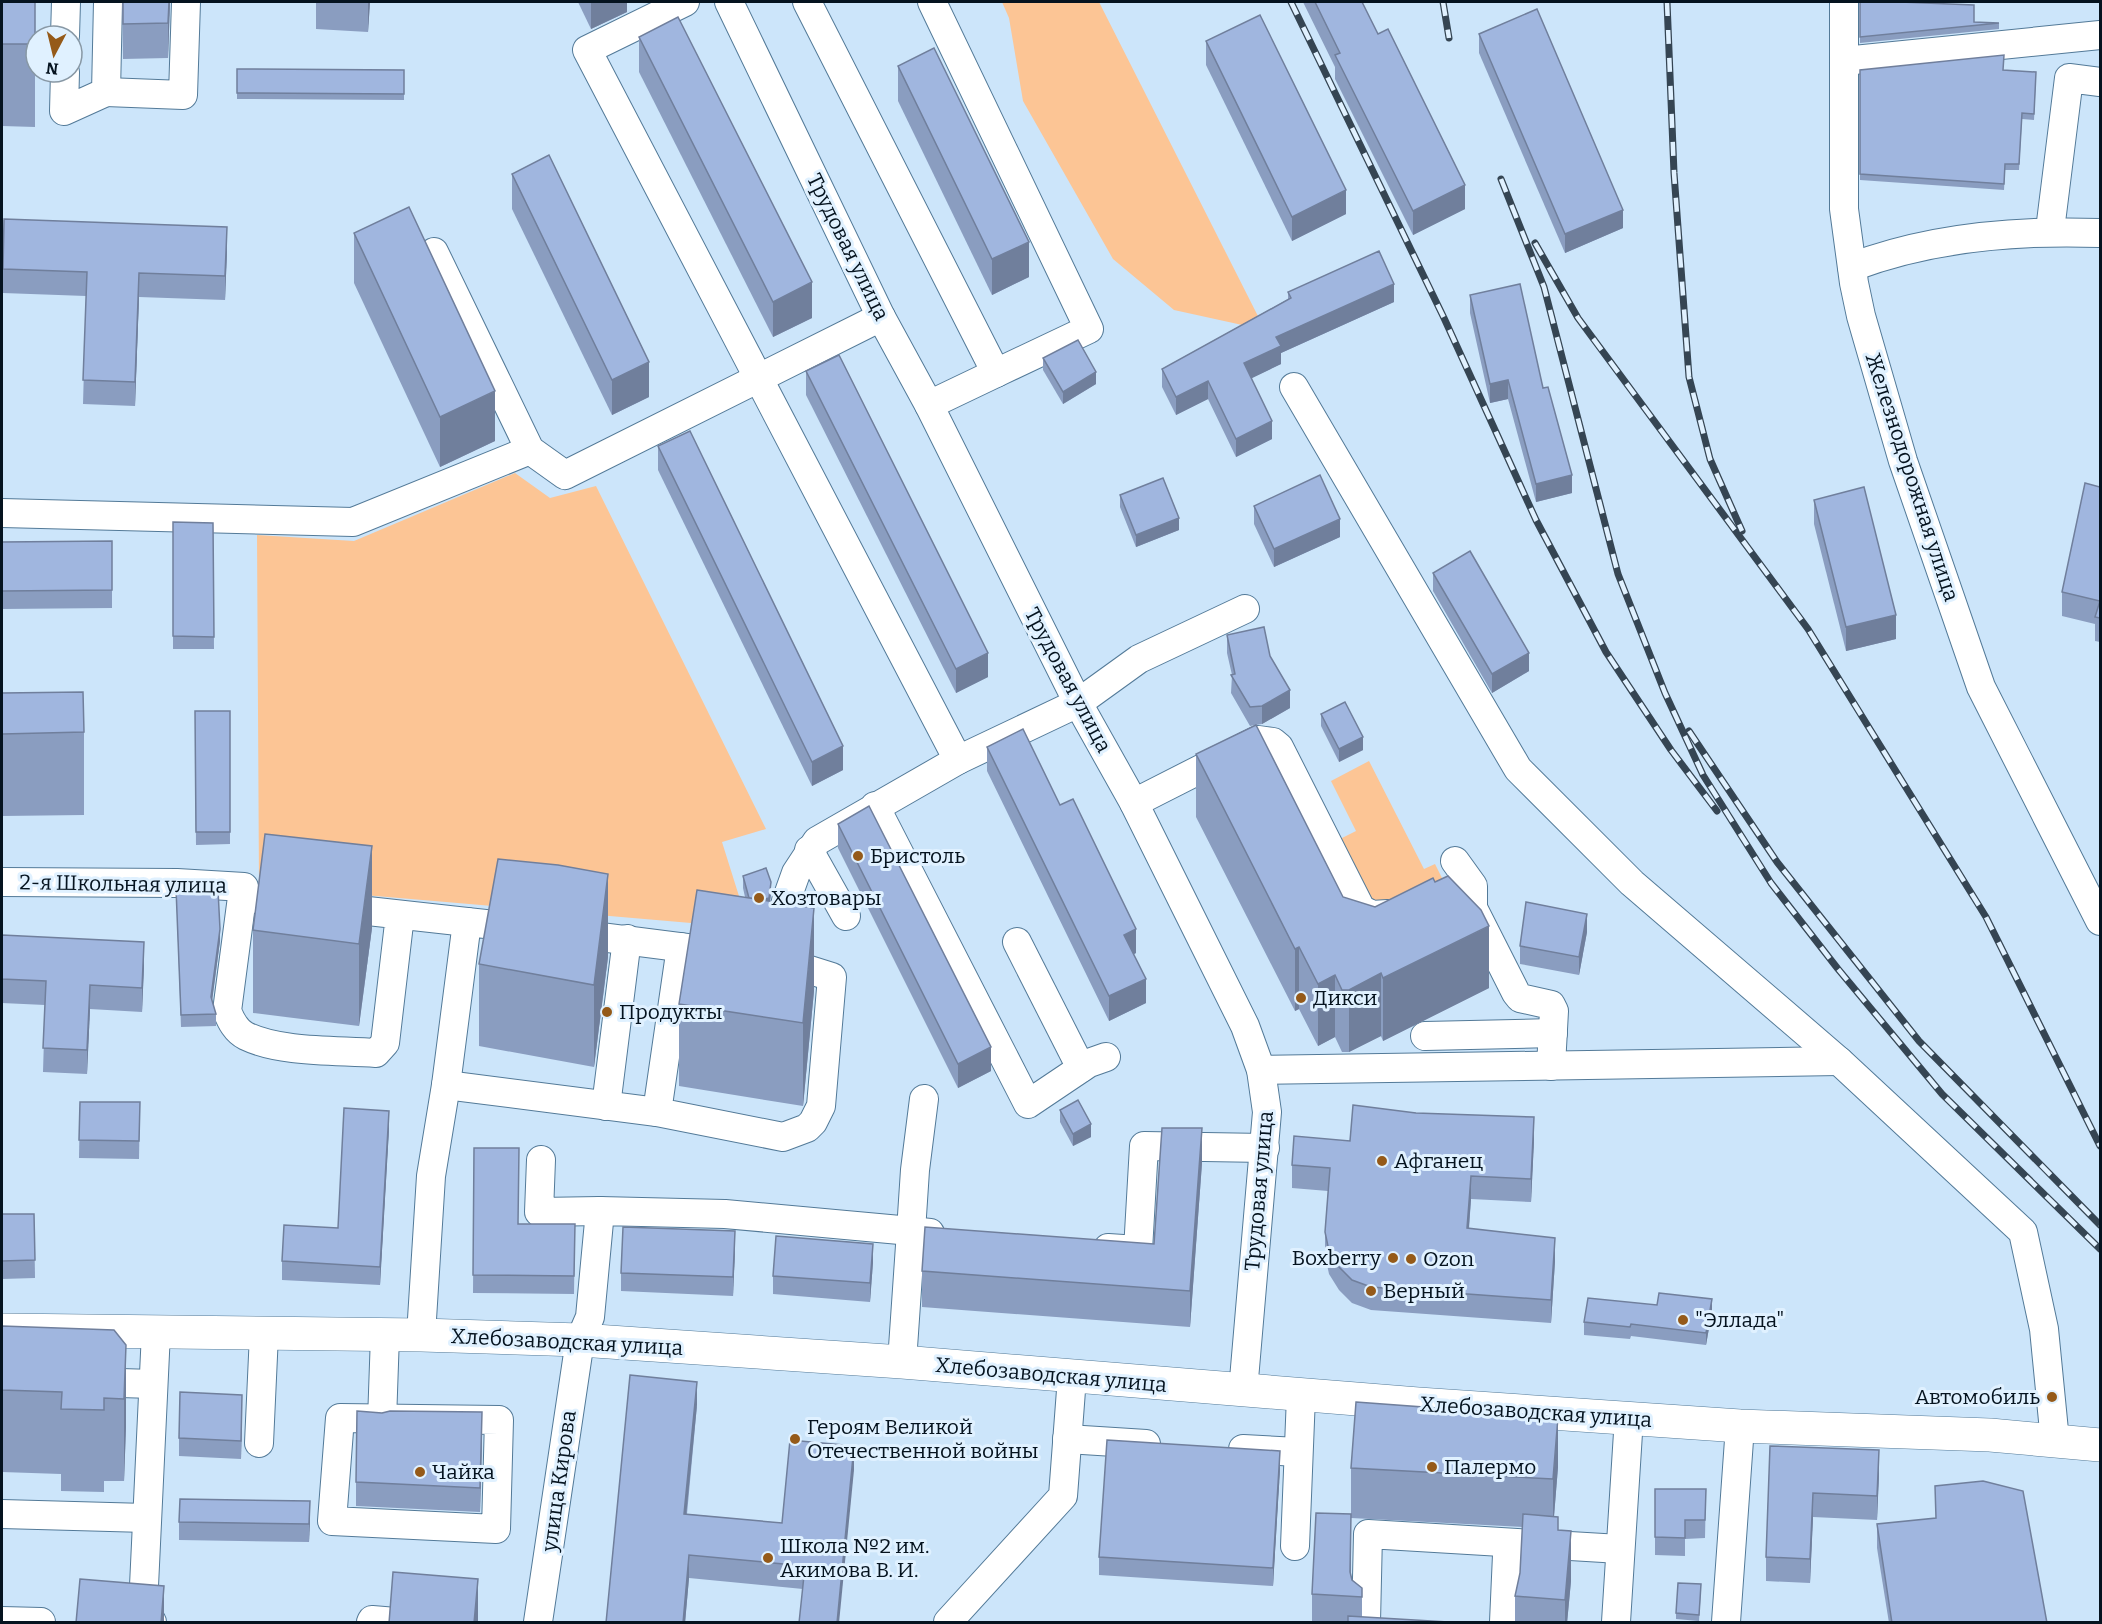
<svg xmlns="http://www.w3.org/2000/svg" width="2102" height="1624" font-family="Bitter,serif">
	<rect width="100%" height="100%" fill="#cce5fa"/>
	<g fill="#fcc595">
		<polygon points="1002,2 1099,2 1265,330 1174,310 1113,259 1023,101 1009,18"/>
		<polygon points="515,473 550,498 596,486 766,829 722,842 749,928 259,886 257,535 354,541"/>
		<polygon points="1369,761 1424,869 1435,864 1445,884 1372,906 1338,840 1356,831 1331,781"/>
	</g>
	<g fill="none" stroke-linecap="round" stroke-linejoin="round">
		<defs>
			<g id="minor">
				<polyline points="685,2 587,50 958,760"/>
				<polyline points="729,2 881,317 929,405 1078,703 1134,803 1245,1026 1261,1070 1267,1112 1243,1391"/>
				<polyline points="807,2 996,373 929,405"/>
				<polyline points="932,2 1089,329 996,373"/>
				<polyline points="1844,2 1844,209 1854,283 1861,316 1903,461 1981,687 2100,921"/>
				<polyline points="65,36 66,2"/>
				<polyline points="1844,61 2100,35"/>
				<polyline points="65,72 64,111 106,92 108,2"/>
				<polyline points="106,92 183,95 186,2"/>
				<polyline points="2050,230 2069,78 2100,82"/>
				<polyline points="434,252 530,450 565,475 881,317"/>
				<path d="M 1852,267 C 1931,237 2016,230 2100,233"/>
				<polyline points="1294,387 1518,769 1632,883 1839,1061 2023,1232 2044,1329 2055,1441"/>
				<polyline points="2,513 353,522 530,450"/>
				<polyline points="1134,803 1258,740 1273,742 1279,747 1361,909 1372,915 1388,914"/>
				<polyline points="875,806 1028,1104 1089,1063 1106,1057"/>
				<polyline points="809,850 846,916"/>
				<polyline points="1455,861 1473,886 1473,908"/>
				<polyline points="2,882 177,883 244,887"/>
				<polyline points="1470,908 1473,908 1516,993 1520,998 1551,1005 1554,1011 1551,1066"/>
				<path d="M 400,915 L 385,1043 L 376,1053 C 338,1050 281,1053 246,1036 C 236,1031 231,1021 227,1011 L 242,897 C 317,906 392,914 467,922"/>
				<polyline points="569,933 726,953"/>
				<polyline points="782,942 786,901 796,873 817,841 958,760 1078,703 1139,659 1245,609"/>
				<polyline points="1017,942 1081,1068"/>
				<polyline points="681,947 657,1112 783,1137 807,1128 813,1122 821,1106 832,977 778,960"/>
				<polyline points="1425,1036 1553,1033"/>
				<polyline points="1261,1070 1839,1061"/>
				<polyline points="446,1085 657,1112"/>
				<polyline points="606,1106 627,939"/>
				<polyline points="541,1160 539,1212 600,1211"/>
				<polyline points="1108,1248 1138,1250 1144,1146 1265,1148"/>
				<polyline points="421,1335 431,1176 446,1085 467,922 523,928"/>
				<polyline points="902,1362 911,1231 930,1233"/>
				<polyline points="88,1382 153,1384"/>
				<polygon points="340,1418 499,1420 496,1529 332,1521"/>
				<polyline points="382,1421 385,1335"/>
				<polyline points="1067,1439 1146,1444"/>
				<polyline points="259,1443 264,1334"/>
				<polyline points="1243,1449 1298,1452"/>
				<polyline points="2,1514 146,1518"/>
				<polyline points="1295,1546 1301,1396"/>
				<polyline points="2,1621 41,1622"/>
				<polyline points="152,1622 143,1607 156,1332"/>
				<polyline points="371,1622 372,1620 396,1622"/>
				<polyline points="538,1622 580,1340 590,1317 600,1211 725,1214 911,1231 915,1170 924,1099"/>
				<polyline points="948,1622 1063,1496 1072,1377"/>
				<polyline points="1366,1622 1368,1534 1620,1549"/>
				<polyline points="1504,1622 1507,1555"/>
				<polyline points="1616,1622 1629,1417"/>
				<polyline points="1726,1622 1740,1426"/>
			</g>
			<polyline id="major" points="2,1330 421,1335 580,1340 902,1362 1418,1404 1740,1426 1990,1435 2100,1445"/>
		</defs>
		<use href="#minor" stroke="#537a98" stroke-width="30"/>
		<use href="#major" stroke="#537a98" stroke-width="34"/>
		<use href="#minor" stroke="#fff" stroke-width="28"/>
		<use href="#major" stroke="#fff" stroke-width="33"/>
		<defs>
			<g id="rail">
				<polyline points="1291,2 1444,318 1536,520 1606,652 1671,750 1717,811"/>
				<polyline points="1443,2 1449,38"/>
				<polyline points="1667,2 1674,173 1689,377 1710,459 1742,531"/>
				<polyline points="1501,179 1544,287 1618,574 1665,693 1703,775 1771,883 1838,969 1942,1094 2100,1249"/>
				<polyline points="1535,243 1578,318 1808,629 1986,917 2100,1146"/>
				<polyline points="1689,731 1777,862 1919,1041 2100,1225"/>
			</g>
		</defs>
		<use href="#rail" stroke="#354553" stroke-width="7"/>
		<use href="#rail" stroke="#e0f1ff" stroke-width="4.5" stroke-dasharray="14" stroke-linecap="butt"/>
	</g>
	<g fill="#8a9dc0">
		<polygon points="2,2 35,2 35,127 2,126"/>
		<polygon points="122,2 170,2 168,58 123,59"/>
		<polygon points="316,2 370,2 368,32 316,29"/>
		<polygon points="578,2 627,2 627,12 591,29"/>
		<polygon points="1303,2 1362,2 1465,209 1413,235 1335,79 1335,67"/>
		<polygon points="1860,2 1974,22 1999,23 1999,29 1860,43"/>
		<polygon points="1479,34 1623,228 1565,253 1479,53"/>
		<polygon points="639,37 812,318 773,337 639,72"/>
		<polygon points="1206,41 1346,214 1292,241 1206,65"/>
		<polygon points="898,66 1029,277 992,295 898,101"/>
		<polygon points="237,69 404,70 404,100 237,99"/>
		<polygon points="1860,70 2003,70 2036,78 2034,120 2022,119 2019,170 2005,170 2004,190 1860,180"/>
		<polygon points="512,174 649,397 612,415 512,209"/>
		<polygon points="354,233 495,441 440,467 354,283"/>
		<polygon points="227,251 225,300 139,297 135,406 83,404 86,296 3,293 3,269"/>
		<polygon points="1288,292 1394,302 1281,353 1281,364 1251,378 1272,439 1236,457 1208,399 1176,415 1162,387 1162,369 1288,299"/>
		<polygon points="1470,295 1572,493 1536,502 1508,399 1490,403 1470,313"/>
		<polygon points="1043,358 1096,384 1063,404 1043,370"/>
		<polygon points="806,371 988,677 956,693 806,395"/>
		<polygon points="658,446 843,770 812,786 658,470"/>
		<polygon points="2100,487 2100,642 2095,641 2095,624 2062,616 2062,592"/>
		<polygon points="1120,495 1179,530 1136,547 1120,507"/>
		<polygon points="1814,500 1896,639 1846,651 1814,524"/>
		<polygon points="1254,506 1340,537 1274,567 1254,524"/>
		<polygon points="173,522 213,523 214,649 173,649"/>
		<polygon points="112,541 112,608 2,609 2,542"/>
		<polygon points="1433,573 1529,671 1492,693 1433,591"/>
		<polygon points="1227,635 1270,656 1290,708 1262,724 1256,725 1343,897 1489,988 1383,1041 1381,1036 1349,1052 1342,1052 1335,1037 1318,1046 1299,1009 1295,1011 1196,817 1196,754 1255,725 1250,726 1231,693 1232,675 1227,653"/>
		<polygon points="2,693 84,732 84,815 2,816"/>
		<polygon points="195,711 230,711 230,844 196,845"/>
		<polygon points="1321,714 1363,750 1339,762 1321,726"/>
		<polygon points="987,747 1060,805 1136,953 1134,954 1146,1003 1109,1021 987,771"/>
		<polygon points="838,824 991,1071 958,1088 838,848"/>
		<polygon points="743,876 771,894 770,901 814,991 803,1106 679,1086 679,1004 745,897 743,888"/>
		<polygon points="176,888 220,941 212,1000 216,1014 216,1026 181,1027"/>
		<polygon points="372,928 359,1026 253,1013 253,930"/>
		<polygon points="1587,932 1579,975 1520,964 1520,946"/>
		<polygon points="2,935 144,966 142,1012 90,1009 87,1074 43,1072 45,1005 2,1003"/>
		<polygon points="608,957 594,1067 479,1046 479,964"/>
		<polygon points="80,1102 140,1102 139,1159 79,1158"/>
		<polygon points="1060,1110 1091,1137 1073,1146 1060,1122"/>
		<polygon points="389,1129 380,1285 282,1280 282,1261 338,1228"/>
		<polygon points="1534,1140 1531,1202 1471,1199 1469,1229 1555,1261 1551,1323 1371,1310 1352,1303 1339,1290 1329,1274 1325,1255 1325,1232 1328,1191 1292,1188 1292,1165 1350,1141"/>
		<polygon points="474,1148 519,1224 575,1224 574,1294 473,1293"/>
		<polygon points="1202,1163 1190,1327 922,1307 922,1271 1154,1244"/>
		<polygon points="2,1214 34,1214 35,1278 2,1279"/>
		<polygon points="735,1250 733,1296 621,1291 621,1273"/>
		<polygon points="873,1262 870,1302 773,1294 773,1276"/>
		<polygon points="1712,1311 1706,1345 1631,1336 1630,1339 1584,1335 1584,1322"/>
		<polygon points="2,1326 126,1345 126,1427 124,1481 104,1481 104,1492 61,1491 61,1474 2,1472"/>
		<polygon points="697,1405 687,1514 782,1523 854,1470 803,1589 689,1578 685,1623 606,1623"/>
		<polygon points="242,1413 241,1459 179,1456 179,1438"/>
		<polygon points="482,1436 480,1512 356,1506 356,1482"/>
		<polygon points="1770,1446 1879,1474 1877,1520 1813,1517 1810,1583 1766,1581 1766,1557"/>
		<polygon points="1558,1467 1554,1517 1558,1530 1571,1581 1567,1623 1515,1623 1515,1596 1520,1573 1523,1527 1351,1518 1351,1468"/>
		<polygon points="1280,1469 1273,1586 1099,1575 1099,1557"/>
		<polygon points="1655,1489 1706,1489 1705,1538 1685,1539 1685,1556 1655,1555"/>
		<polygon points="310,1520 309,1542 179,1540 179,1522"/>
		<polygon points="1877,1524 2047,1623 1889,1623 1877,1548"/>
		<polygon points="1351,1576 1352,1580 1362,1588 1362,1617 1465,1623 1312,1623 1312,1594"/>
		<polygon points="1701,1591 1699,1621 1676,1619 1676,1613"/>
	</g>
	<g fill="#707f9c">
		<polygon points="169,2 170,2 168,58 168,23"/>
		<polygon points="368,2 370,2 368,32"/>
		<polygon points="591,2 627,2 627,12 591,29"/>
		<polygon points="1465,185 1465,209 1413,235 1413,211"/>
		<polygon points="1346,190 1346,214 1292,241 1292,217"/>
		<polygon points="1623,210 1623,228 1565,253 1565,234"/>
		<polygon points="227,227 227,251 225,300 225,276"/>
		<polygon points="1029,242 1029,277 992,295 992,259"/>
		<polygon points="139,273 139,297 135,406 135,382"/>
		<polygon points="812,282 812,318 773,337 773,302"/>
		<polygon points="1394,284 1394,302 1281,353 1281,364 1244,382 1244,363 1276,337"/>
		<polygon points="649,362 649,397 612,415 612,380"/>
		<polygon points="1096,372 1096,384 1063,404 1063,392"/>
		<polygon points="1508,380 1508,399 1490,403 1490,384"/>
		<polygon points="1208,381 1208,399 1176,415 1176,397"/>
		<polygon points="495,391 495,441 440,467 440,417"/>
		<polygon points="1272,421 1272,439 1236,457 1236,439"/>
		<polygon points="1572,475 1572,493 1536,502 1536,484"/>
		<polygon points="1179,518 1179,530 1136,547 1136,535"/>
		<polygon points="1340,519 1340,537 1274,567 1274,549"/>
		<polygon points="1896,615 1896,639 1846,651 1846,627"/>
		<polygon points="988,653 988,677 956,693 956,669"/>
		<polygon points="1529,653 1529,671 1492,693 1492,674"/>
		<polygon points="1290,690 1290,708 1262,724 1262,706"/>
		<polygon points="1363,737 1363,750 1339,762 1339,749"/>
		<polygon points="843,746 843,770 812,786 812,762"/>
		<polygon points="372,846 372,928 359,1026 359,944"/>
		<polygon points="608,874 608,957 594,1067 594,985"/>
		<polygon points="771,882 771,894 769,910 751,915"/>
		<polygon points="814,908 814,991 803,1106 803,1023"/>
		<polygon points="1587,914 1587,932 1579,975 1579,957"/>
		<polygon points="1489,926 1489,988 1383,1041 1383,978"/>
		<polygon points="220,929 220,941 211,1009 211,997"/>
		<polygon points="1136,929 1136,953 1124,959 1124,935"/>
		<polygon points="144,942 144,966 142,1012 142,988"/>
		<polygon points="1299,947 1299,1009 1295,1011 1295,949"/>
		<polygon points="1381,973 1381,1036 1349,1052 1349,990"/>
		<polygon points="1335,975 1335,1037 1318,1046 1318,984"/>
		<polygon points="1146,979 1146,1003 1109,1021 1109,996"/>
		<polygon points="90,985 90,1009 87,1074 87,1050"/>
		<polygon points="991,1047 991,1071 958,1088 958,1064"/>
		<polygon points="389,1111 389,1129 380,1285 380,1267"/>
		<polygon points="1534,1117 1534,1140 1531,1202 1531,1179"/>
		<polygon points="1091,1124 1091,1137 1073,1146 1073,1134"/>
		<polygon points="1202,1128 1202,1163 1190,1327 1190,1291"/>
		<polygon points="1471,1176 1471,1199 1467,1251 1467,1228"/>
		<polygon points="735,1231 735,1250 733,1296 733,1277"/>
		<polygon points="1555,1238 1555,1261 1551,1323 1551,1300"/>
		<polygon points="873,1244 873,1262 870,1302 870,1283"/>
		<polygon points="1712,1299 1712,1311 1706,1345 1706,1333"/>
		<polygon points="126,1345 126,1427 124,1481 124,1399"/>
		<polygon points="697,1382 697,1405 684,1537 684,1514"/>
		<polygon points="242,1395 242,1413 241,1459 241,1441"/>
		<polygon points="482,1412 482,1436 480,1512 480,1488"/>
		<polygon points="1558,1417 1558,1467 1553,1528 1553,1479"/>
		<polygon points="854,1446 854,1470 839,1623 837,1623"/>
		<polygon points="1879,1450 1879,1474 1877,1520 1877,1496"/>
		<polygon points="1280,1451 1280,1469 1273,1586 1273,1568"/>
		<polygon points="1813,1493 1813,1517 1810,1583 1810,1559"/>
		<polygon points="310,1501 310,1520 309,1542 309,1524"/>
		<polygon points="1351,1514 1351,1564 1350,1596 1350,1572"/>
		<polygon points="1571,1531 1571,1581 1567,1623 1565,1623 1565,1600"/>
		<polygon points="689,1555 689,1578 685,1623 683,1623"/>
		<polygon points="478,1579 478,1623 474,1623"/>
		<polygon points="164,1586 164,1623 161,1623"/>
	</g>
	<g fill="#a0b6df" stroke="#707f9c" stroke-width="1.5">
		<rect x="2" y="2" width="33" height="42"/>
		<polygon points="123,2 169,2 168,23 123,24"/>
		<polygon points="1315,2 1362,2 1378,34 1388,29 1465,185 1413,211 1335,55 1340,53"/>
		<polygon points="1860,2 1900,2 1974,5 1974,22 1999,23 1860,37"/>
		<polygon points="1537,9 1623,210 1565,234 1479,34"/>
		<polygon points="1260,15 1346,190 1292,217 1206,41"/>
		<polygon points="678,17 812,282 773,302 639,37"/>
		<polygon points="934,48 1029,242 992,259 898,66"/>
		<polygon points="2004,55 2003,70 2036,72 2034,114 2022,113 2019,164 2005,164 2004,184 1860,174 1860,70"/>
		<polygon points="237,69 404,70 404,94 237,93"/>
		<polygon points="549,155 649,362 612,380 512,174"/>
		<polygon points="409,207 495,391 440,417 354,233"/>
		<polygon points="4,219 227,227 225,276 139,273 135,382 83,380 87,272 3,269"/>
		<polygon points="1379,251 1394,284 1276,337 1281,346 1244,363 1272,421 1236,439 1208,381 1176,397 1162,369 1291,298 1288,292"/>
		<polygon points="1520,284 1543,388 1548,387 1572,475 1536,484 1508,380 1490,384 1470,295"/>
		<polygon points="1078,340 1096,372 1063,392 1043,358"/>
		<polygon points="839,355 988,653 956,669 806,371"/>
		<polygon points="690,431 843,746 812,762 658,446"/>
		<polygon points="1320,475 1340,519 1274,549 1254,506"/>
		<polygon points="1163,478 1179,518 1136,535 1120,495"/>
		<polygon points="2085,483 2100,487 2100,618 2095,617 2100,601 2062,592"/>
		<polygon points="1864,487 1896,615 1846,627 1814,500"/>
		<polygon points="173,522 213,523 214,637 173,636"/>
		<polygon points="112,541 112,590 2,591 2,542"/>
		<polygon points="1470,551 1529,653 1492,674 1433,573"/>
		<polygon points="1264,627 1270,656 1290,690 1262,706 1250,707 1231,675 1235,674 1227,635"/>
		<polygon points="83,692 84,732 2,734 2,693"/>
		<polygon points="1345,702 1363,737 1339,749 1321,714"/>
		<polygon points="195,711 230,711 230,832 196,832"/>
		<polygon points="1256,725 1343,897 1375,907 1433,878 1435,882 1448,876 1481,910 1489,926 1383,978 1381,973 1349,990 1342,990 1335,975 1318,984 1299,947 1295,949 1196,754"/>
		<polygon points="1023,729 1060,805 1073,799 1136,929 1124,935 1146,979 1109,996 987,747"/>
		<polygon points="869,806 991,1047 958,1064 838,824"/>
		<polygon points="265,834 372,846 359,944 253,930"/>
		<polygon points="498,859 558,865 608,874 594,985 479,964"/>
		<polygon points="766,868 771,882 769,898 761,900 749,898 743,876"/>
		<polygon points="176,888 218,890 220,929 211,997 216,1014 181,1015"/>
		<polygon points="697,890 814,908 803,1023 679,1004"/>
		<polygon points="1526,902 1587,914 1579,957 1520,946"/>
		<polygon points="2,935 144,942 142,988 90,985 87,1050 43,1048 46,981 2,979"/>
		<polygon points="1078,1100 1091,1124 1073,1134 1060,1110"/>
		<polygon points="80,1102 140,1102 139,1141 79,1140"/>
		<polygon points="1353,1105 1416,1113 1534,1117 1531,1179 1471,1176 1467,1228 1555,1238 1551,1300 1371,1287 1352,1280 1339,1267 1329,1251 1325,1232 1330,1168 1292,1165 1294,1136 1350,1141"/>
		<polygon points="344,1108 389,1111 380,1267 282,1261 284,1225 338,1228"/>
		<polygon points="1162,1128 1202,1128 1190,1291 922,1271 925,1227 1154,1244"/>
		<polygon points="474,1148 519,1148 518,1224 575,1224 574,1276 473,1275"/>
		<polygon points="2,1214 34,1214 35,1260 2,1261"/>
		<polygon points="623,1227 735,1231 733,1277 621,1273"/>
		<polygon points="776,1236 873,1244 870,1283 773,1276"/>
		<polygon points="1659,1293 1712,1299 1706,1333 1631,1324 1630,1327 1584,1322 1588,1298 1657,1305"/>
		<polygon points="2,1326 114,1330 126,1345 124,1399 104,1398 104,1410 61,1409 62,1392 2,1390"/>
		<polygon points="630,1375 697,1382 684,1514 782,1523 790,1440 854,1446 837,1623 799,1623 805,1566 689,1555 683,1623 606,1623"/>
		<polygon points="180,1392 242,1395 241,1441 179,1438"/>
		<polygon points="1356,1402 1558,1417 1553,1479 1351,1468"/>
		<polygon points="357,1411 382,1413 390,1411 482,1412 480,1488 356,1482"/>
		<polygon points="1107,1440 1280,1451 1273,1568 1099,1557"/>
		<polygon points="1770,1446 1879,1450 1877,1496 1813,1493 1810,1559 1766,1557"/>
		<polygon points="1983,1481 2023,1491 2047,1623 1892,1623 1877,1524 1936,1518 1935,1486"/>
		<polygon points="1655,1489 1706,1489 1705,1520 1685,1520 1685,1538 1655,1537"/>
		<polygon points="180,1499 310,1501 309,1524 179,1522"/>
		<polygon points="1316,1513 1351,1514 1350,1572 1352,1580 1362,1588 1362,1597 1312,1594"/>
		<polygon points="1523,1514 1558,1517 1558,1530 1571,1531 1565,1600 1515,1596 1520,1573"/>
		<polygon points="393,1572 478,1579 474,1623 389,1623"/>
		<polygon points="80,1579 164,1586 161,1623 76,1623"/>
		<polygon points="1678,1583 1701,1584 1699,1615 1676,1613"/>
		<polygon points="1348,1616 1465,1623 1348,1623"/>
	</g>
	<g fill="#955a19" stroke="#e0f1ff" stroke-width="2">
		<circle cx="858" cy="856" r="6"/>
		<circle cx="759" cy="898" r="6"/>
		<circle cx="1301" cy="998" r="6"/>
		<circle cx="607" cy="1012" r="6"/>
		<circle cx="1382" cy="1161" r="6"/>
		<circle cx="1393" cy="1258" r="6"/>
		<circle cx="1411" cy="1259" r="6"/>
		<circle cx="1371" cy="1291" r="6"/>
		<circle cx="1683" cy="1320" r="6"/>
		<circle cx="2052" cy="1397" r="6"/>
		<circle cx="795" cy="1439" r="6"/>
		<circle cx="1432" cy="1467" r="6"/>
		<circle cx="420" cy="1472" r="6"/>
		<circle cx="768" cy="1558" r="6"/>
	</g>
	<g text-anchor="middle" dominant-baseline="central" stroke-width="6" stroke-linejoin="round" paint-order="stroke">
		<g font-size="21" fill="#05131f" stroke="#e0f1ff">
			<text transform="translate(848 247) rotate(64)">Трудовая улица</text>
			<text transform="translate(1912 477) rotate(72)">Железнодорожная улица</text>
			<text transform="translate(1068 680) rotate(62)">Трудовая улица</text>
			<text transform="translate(123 884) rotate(1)">2-я Школьная улица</text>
			<text transform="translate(1259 1191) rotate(-85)">Трудовая улица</text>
			<text transform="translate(567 1342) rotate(3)">Хлебозаводская улица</text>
			<text transform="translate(1051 1375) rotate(5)">Хлебозаводская улица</text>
			<text transform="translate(1536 1412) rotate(4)">Хлебозаводская улица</text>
			<text transform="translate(559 1481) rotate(-82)">улица Кирова</text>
		</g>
		<g font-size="21" fill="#05131f" stroke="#e0f1ff" text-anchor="start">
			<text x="870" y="856">Бристоль</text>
			<text x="771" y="898">Хозтовары</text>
			<text x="1313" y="998">Дикси</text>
			<text x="619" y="1012">Продукты</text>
			<text x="1394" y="1161">Афганец</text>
			<text x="1381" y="1258" text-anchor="end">Boxberry</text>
			<text x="1423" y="1259">Ozon</text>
			<text x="1383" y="1291">Верный</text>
			<text x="1695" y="1320">"Эллада"</text>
			<text x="2040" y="1397" text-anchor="end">Автомобиль</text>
			<text x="807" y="1427">Героям Великой<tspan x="807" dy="24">Отечественной войны</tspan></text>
			<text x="1444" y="1467">Палермо</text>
			<text x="432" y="1472">Чайка</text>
			<text x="780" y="1546">Школа №2 им.<tspan x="780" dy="24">Акимова В. И.</tspan></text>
		</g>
	</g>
	<rect width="2102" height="1624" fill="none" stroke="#05131f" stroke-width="6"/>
	<g transform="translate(54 54) rotate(187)"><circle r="28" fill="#e0f1ff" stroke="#8898a5" stroke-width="1.5"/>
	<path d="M0-4.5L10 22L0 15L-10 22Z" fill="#955a19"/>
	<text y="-9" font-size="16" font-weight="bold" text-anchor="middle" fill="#05131f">N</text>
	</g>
</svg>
